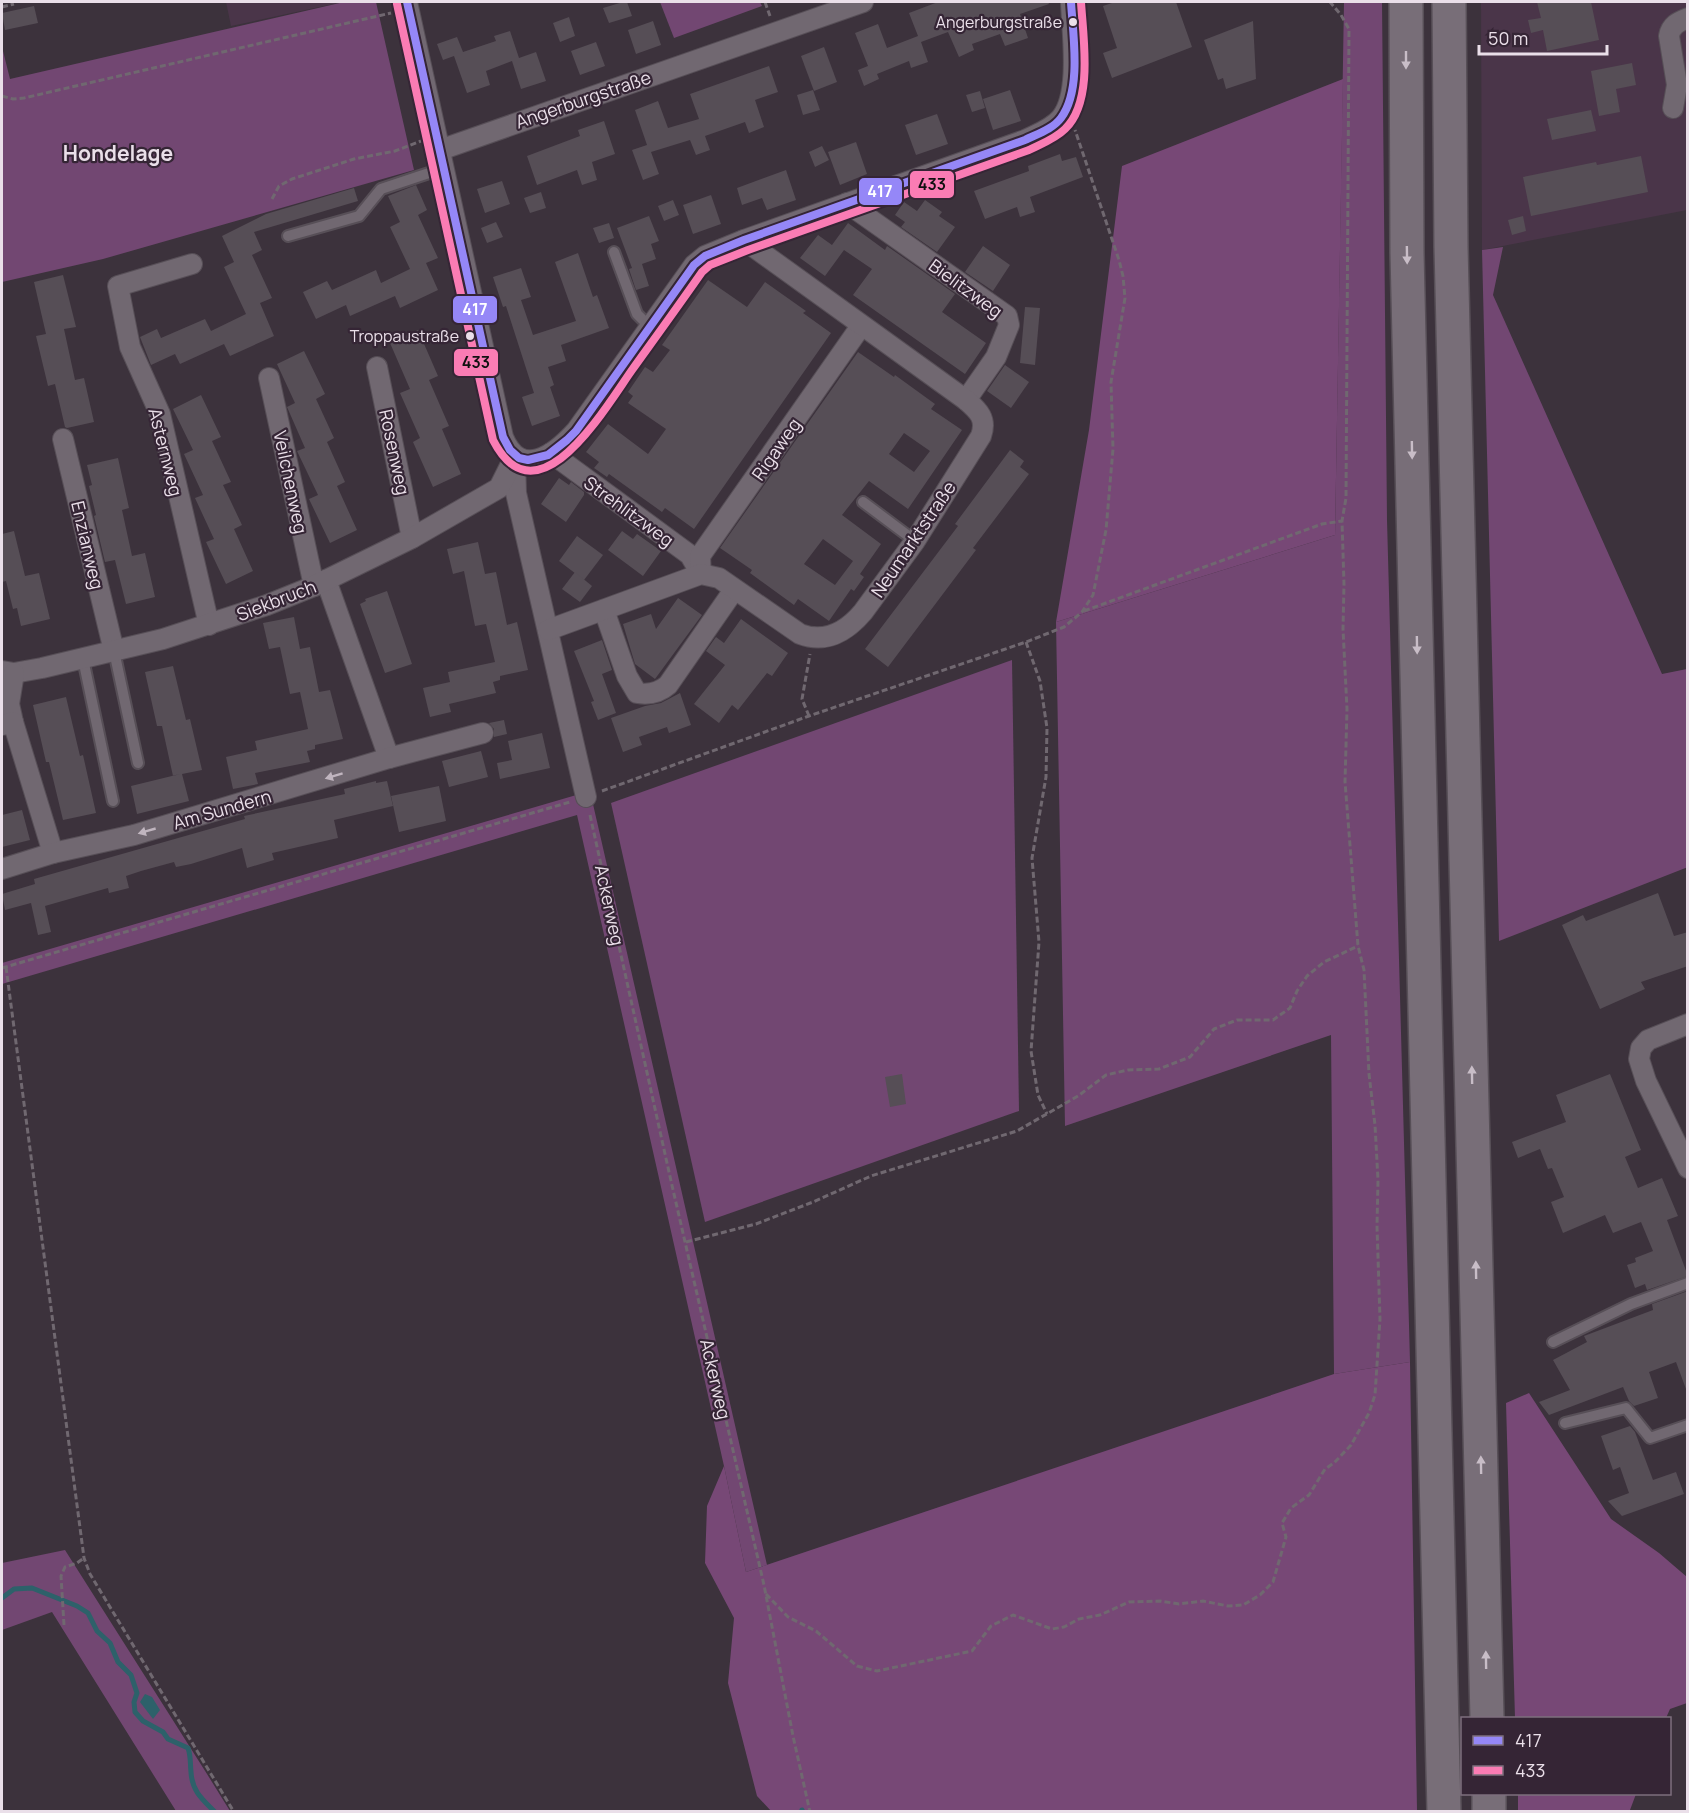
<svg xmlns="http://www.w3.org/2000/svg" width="1689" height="1813" font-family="Manrope,sans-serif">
	<rect width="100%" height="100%" fill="#3c323c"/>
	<g fill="#4a3549">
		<polygon points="226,2 343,2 231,26"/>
		<polygon points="1481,2 1687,2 1687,210 1482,250"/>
	</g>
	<g fill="#724772">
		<polygon points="344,2 376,2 414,170 103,259 2,282 2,47 10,79"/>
		<polygon points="660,2 760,2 762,6 674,38"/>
		<polygon points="1344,2 1382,2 1387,520 1410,1362 1334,1374 1331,1035 1065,1126 1056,622 1335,535"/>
		<polygon points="1503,247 1493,295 1662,674 1687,669 1688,867 1499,941 1482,250"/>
		<polygon points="1012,660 1019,1111 705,1222 611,803"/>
		<polygon points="590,791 767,1565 746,1572 724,1466 577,815 2,984 2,963"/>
		<polygon points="65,1550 207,1774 230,1811 176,1811 52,1612 2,1630 2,1563"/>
	</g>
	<g fill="#774876">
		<polygon points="1343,79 1335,535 1056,622 1089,430 1122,166"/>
		<polygon points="1410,1362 1417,1811 772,1812 757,1796 728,1683 734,1618 705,1563 707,1506 724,1466 746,1572 1334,1374"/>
		<polygon points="1529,1393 1611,1519 1659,1553 1687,1577 1687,1703 1670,1709 1666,1718 1515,1718 1506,1403"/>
		<polygon points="1518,1794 1636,1794 1630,1810 1626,1812 1518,1811"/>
	</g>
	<polygon fill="#2d616a" points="145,1694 152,1697 160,1710 153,1719 140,1702"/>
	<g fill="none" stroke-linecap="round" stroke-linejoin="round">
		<g stroke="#2d616a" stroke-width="5">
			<path d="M 2,1598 L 14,1589 L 32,1588 L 77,1606 L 88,1613 L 97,1631 L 110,1643 L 118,1662 L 131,1675 L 137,1693 L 134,1702 L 135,1712 L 143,1721 L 163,1732 L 168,1739 L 188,1748 C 191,1756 190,1763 191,1772 C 192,1791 202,1799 215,1812"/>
			<polyline points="802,1810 803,1812"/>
		</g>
	</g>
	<g fill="#564e56" fill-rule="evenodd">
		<polygon points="623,2 627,2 632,16 609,23 603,8"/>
		<polygon points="938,2 1048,2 1049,4 1020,14 1028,38 1005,46 1000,34 972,44 974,50 959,57 948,32 921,42 928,62 911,68 909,61 877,74 879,79 864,86 858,70 868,66 855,33 878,24 887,48 918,36 909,13"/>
		<polygon points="1115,2 1176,2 1192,47 1112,78 1103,53 1117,48 1103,6"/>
		<polygon points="1537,2 1591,2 1599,40 1547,51 1543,30 1531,33 1528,20 1541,18"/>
		<polygon points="34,6 38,23 5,30 2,13"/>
		<polygon points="569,17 575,36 560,42 553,23"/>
		<polygon points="653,21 661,45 636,54 628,30"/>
		<polygon points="1253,21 1256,79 1226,89 1223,78 1218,80 1204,40"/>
		<polygon points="510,31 519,58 536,52 546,81 521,89 512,61 486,71 490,85 467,93 454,56 443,60 437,44 457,37 463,52 496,41 494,36"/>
		<polygon points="596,42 605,66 580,75 571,51"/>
		<polygon points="824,47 837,82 814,91 801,56"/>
		<polygon points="1632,63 1636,85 1616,89 1620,112 1599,116 1591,71"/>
		<polygon points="769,66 778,92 755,100 764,127 749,133 745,122 705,136 710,150 696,155 690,140 651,152 659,174 643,180 632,150 647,145 635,110 658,101 668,128 699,119 690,94"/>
		<polygon points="813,90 820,110 803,115 797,95"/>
		<polygon points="1010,90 1021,121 993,130 983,99"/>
		<polygon points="980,91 985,108 972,112 966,95"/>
		<polygon points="1591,110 1596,131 1552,140 1547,119"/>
		<polygon points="937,114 948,144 916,155 905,125"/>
		<polygon points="604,121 615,154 592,162 597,180 582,185 577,170 537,185 527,156 580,136 578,130"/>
		<polygon points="856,142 867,174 840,185 828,152"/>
		<polygon points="822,146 829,160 815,167 809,152"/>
		<polygon points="1060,154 1062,161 1076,157 1083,177 1030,197 1035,212 1020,217 1017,207 985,219 974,191 1029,171 1028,166"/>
		<polygon points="1641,156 1648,192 1531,216 1523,177 1596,162 1597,165"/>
		<polygon points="786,170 796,200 767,210 762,198 742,205 737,188"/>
		<polygon points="502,181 510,204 485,213 477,189"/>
		<polygon points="416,185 427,210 418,215 438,258 426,263 438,290 400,308 395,296 350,316 346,305 316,319 303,292 327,281 332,290 376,270 381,283 410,269 390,227 400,222 388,196"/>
		<polygon points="354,188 358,201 254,232 262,250 252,255 272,298 260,303 274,336 230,356 224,344 180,364 175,354 151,365 140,337 157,329 161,338 205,319 211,331 246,314 224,267 234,262 222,236 266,214"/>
		<polygon points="541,192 546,208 530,213 524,198"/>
		<polygon points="711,195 721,224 693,234 683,205"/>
		<polygon points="673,200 679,215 664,221 658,206"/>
		<polygon points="925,200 942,212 939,216 955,227 937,252 901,227 905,222 895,215 904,202 917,211"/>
		<polygon points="649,216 659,241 651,244 656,259 642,264 649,286 636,290 629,269 632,268 617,228"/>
		<polygon points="1523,216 1526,231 1512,235 1508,220"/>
		<polygon points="496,222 503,237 487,243 481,228"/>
		<polygon points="609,223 614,238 599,243 593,228"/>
		<polygon points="848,223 885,250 887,246 955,294 942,312 986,343 965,374 853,295 872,269 844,250 825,276 800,258 818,235 832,245"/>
		<polygon points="983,246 1010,265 993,291 965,272"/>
		<polygon points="578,253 593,297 597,295 609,328 561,345 566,361 548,367 554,385 550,387 560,416 532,426 522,397 534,393 506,306 503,307 493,277 521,268 531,297 521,300 533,335 576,321 555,262"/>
		<polygon points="63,275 76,327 64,329 75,380 84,378 94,422 67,428 65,427 55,384 48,386 36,336 46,334 34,282"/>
		<polygon points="708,280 747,307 765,282 806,311 803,313 831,333 694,529 665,508 662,512 609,474 607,477 594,468 599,462 586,452 608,424 648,454 666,429 628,403 633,396 628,392 645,367 653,372 670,350 662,345"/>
		<polygon points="1025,307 1040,308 1035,365 1020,363"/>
		<polygon points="418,330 438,376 429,380 449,426 442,429 461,474 433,487 413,442 420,438 400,393 410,389 390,343"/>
		<polygon points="304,351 325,394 316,399 334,438 327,442 345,482 337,486 357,530 330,543 309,499 318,495 297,451 305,448 287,407 295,403 277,364"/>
		<path d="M 858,352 L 894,377 L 895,375 L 935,404 L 931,409 L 962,430 L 908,509 L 869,481 L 842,515 L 881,544 L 860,574 L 864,577 L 854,591 L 851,589 L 829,621 L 798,599 L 794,605 L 750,573 L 752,570 L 720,548 ZM 904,433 L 930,451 L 914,472 L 889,454 ZM 823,539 L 853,561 L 835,585 L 804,564 Z"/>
		<polygon points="1005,365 1029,382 1011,408 987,391"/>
		<polygon points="201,395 221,437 212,441 231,482 223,485 242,525 234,529 253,571 226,584 206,542 214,539 195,498 203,495 184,454 193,450 173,409"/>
		<polygon points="1010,450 1024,461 1020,467 1029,474 973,548 976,550 888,667 865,649 958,526 955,524"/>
		<polygon points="118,458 129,508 122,510 132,556 145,553 155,597 126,604 115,560 105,562 94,516 96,515 89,486 92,485 87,465"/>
		<polygon points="559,478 569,485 571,482 584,492 584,495 566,522 541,504"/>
		<polygon points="14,531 25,576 39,573 50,619 21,626 17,608 13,609 6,581 2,582 2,534"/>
		<polygon points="622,531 633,539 637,534 661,551 643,576 608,550"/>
		<polygon points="577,536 603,555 584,580 559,561"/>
		<polygon points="478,542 485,574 496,572 507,625 517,622 528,670 500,676 500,680 493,682 496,693 449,704 451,712 430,717 423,688 450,682 448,672 495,662 486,624 475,626 464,571 453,574 447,549"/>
		<polygon points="575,572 592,586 580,602 562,589"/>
		<polygon points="387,591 412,664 385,673 360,604 366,601 365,599"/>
		<polygon points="678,598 702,615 655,679 635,664 623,624 651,614 656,629"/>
		<polygon points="294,617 300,649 310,647 319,692 330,690 343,739 315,745 315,749 307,751 310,762 255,773 258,784 233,789 226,757 257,750 255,741 308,729 300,692 290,694 280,647 269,649 263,623"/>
		<polygon points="741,619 788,653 772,676 767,673 738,710 732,705 719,723 694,704 725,665 706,651 716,637 724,643"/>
		<polygon points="602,640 612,670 602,674 616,713 598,720 591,702 594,701 574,651"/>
		<polygon points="173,666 186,720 190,719 202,770 182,774 189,801 137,814 131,786 180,774 173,776 162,726 157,726 145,672"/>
		<polygon points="680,693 691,725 669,733 667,727 639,737 642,745 623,752 611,718 645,706 661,703"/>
		<polygon points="66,697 80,756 83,755 96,813 63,820 49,762 46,762 33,705"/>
		<polygon points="504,720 507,734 494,737 494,729 489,723"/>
		<polygon points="542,733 550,768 500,779 497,763 512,760 508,741"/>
		<polygon points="481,751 488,777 449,787 442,761"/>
		<polygon points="376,781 376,783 387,781 393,806 334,820 338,838 272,853 274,860 247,868 242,848 191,864 176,867 174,862 141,871 126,876 129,888 109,893 108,888 45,906 51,932 38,935 31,903 5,910 2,894 35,884 34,879 245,819 244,816 345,794 344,789"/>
		<polygon points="439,786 446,821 399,832 391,796"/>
		<polygon points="22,810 30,840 2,847 2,815"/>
		<polygon points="1658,893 1674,936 1688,932 1688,966 1641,982 1645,989 1600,1009 1562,925 1583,915 1586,921"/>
		<polygon points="902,1074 906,1104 890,1107 885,1077"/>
		<polygon points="1610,1074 1641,1150 1625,1157 1638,1188 1662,1178 1678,1216 1667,1220 1688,1276 1647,1290 1645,1284 1635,1288 1627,1265 1636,1262 1635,1258 1653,1251 1641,1222 1613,1233 1605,1215 1563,1233 1551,1202 1564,1197 1552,1168 1548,1169 1540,1149 1518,1158 1512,1142 1566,1122 1556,1095"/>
		<polygon points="1688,1291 1688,1389 1686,1389 1676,1362 1649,1372 1658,1398 1634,1406 1629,1401 1623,1387 1549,1415 1539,1402 1570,1390 1553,1360 1587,1342 1584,1336 1653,1310 1652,1304"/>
		<polygon points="1630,1426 1635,1432 1653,1480 1676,1472 1684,1494 1622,1516 1608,1501 1629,1493 1620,1467 1613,1470 1601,1436"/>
	</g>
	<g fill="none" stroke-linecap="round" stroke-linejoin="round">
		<defs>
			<g id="service">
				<polyline points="288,236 359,216 381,189 444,168"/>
				<polyline points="614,252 637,314 650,327"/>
				<polyline points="863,502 915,541"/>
				<polyline points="114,651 138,763"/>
				<polyline points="83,659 113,801"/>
				<polyline points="1553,1342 1631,1304 1688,1283"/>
				<polyline points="1565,1423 1626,1408 1650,1438 1688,1425"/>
			</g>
			<g id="minor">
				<path d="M 407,2 L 503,437 C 521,480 554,455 576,431 L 694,265 L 705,256 L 744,240 L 1025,140 C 1037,134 1052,129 1061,118 C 1081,94 1072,32 1071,2"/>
				<path d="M 1673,108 L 1677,85 L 1669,36 C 1671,25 1678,22 1688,18"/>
				<polyline points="440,150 863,2"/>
				<polyline points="847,203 1007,316 1009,325 996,357 966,400"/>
				<polyline points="192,264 118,286 130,347 160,414 209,625"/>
				<polyline points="377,367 412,538"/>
				<polyline points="269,378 314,586"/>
				<polyline points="63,439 114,651"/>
				<polyline points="551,453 690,555 701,574"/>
				<polyline points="515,459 516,493 586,797"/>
				<polyline points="701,574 700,556 861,326"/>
				<polyline points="326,580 389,758"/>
				<path d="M 604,610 L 627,676 L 637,693 C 649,695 659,693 668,685 L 734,590"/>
				<path d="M 548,630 L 701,574 L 719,578 L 800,634 C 826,644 847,631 863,612 L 915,541 L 981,436 C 987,419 979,411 966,400 L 744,240"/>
				<polyline points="2,671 14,673 42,668 163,639 267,605 314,586 412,538 499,488 515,456"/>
				<polyline points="13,722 9,704 14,673"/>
				<polyline points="2,725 13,722 53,853"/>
				<polyline points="2,869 53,853 134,835 389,758 483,733"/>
				<polyline points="1688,1024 1648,1040 1641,1048 1639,1059 1646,1081 1688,1168"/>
			</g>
			<g id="motorway">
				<polyline points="1406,2 1407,253 1444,1812"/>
				<polyline points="1449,2 1451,247 1487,1718"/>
				<polyline points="1489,1794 1489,1812"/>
			</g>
		</defs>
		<use href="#service" stroke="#574f57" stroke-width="14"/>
		<use href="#minor" stroke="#574f57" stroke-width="22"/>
		<use href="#motorway" stroke="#574f57" stroke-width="36"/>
		<g stroke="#706870" stroke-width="3" stroke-dasharray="6 3" stroke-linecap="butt">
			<polyline points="765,2 770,16"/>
			<polyline points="2,7 14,4"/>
			<polyline points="2,96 13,99 24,98 391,13"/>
			<polyline points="272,199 279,186 292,179 354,159 395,151 421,141"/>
			<polyline points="1084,611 1322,524 1342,521"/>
			<polyline points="1026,642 1040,681 1047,728 1046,777 1032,858 1039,942 1031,1051 1038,1095 1047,1114"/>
			<polyline points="809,716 802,699 810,654"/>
			<polyline points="602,791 809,716 1026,642 1064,627 1082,612 1093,595 1106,530 1113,449 1111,382 1125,298 1123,276 1119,260 1075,130"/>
			<polyline points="590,815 671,1181 764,1585 793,1736 810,1812"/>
			<polyline points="6,967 84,1558 90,1574 234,1812"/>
			<polyline points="2,968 570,802"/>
			<polyline points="686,1242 756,1224 813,1202 871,1176 1017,1131 1078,1096 1106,1075 1128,1070 1159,1069 1190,1057 1214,1029 1237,1020 1273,1020 1290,1008 1297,991 1307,976 1324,962 1358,946"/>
			<polyline points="766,1594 788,1617 816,1631 857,1666 877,1671 972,1651 991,1626 1013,1615 1052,1629 1064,1627 1079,1619 1100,1615 1129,1602 1160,1601 1179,1604 1203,1601 1228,1606 1243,1605 1260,1595 1273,1582 1286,1537 1282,1523 1291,1508 1309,1495 1325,1469 1334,1463 1351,1445 1369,1413 1375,1395 1380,1319 1377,1226 1378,1180 1375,1125 1369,1074 1364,970 1358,946 1345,782 1347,709 1343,629 1344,584 1342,521 1346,498 1349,29 1341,15 1330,2"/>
			<polyline points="64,1625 61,1576 65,1567 77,1563 84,1558"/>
		</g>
		<use href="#service" stroke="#716871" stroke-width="10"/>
		<use href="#minor" stroke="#716871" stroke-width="20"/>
		<use href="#motorway" stroke="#786e78" stroke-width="33"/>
		<defs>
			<path id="bus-1" d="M 407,2 L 503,437 L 510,450 L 519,458 L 528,460 L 548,455 L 567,440 L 576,431 L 694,265 L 705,256 L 744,240 L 1025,140 C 1037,134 1053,129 1061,118 C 1082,90 1073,35 1071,2"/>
			<path id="bus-2" d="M 397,4 L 493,440 C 537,526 605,408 632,370 C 655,338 679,305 702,272 L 710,265 L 748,250 L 1029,150 C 1041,144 1055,139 1065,129 C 1094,101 1083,37 1081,2"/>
		</defs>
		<use href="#bus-1" stroke="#352535" stroke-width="12"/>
		<use href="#bus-2" stroke="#352535" stroke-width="12"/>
		<use href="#bus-1" stroke="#9587f7" stroke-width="8"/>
		<use href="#bus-2" stroke="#fa7cb4" stroke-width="8"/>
	</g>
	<defs><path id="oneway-solid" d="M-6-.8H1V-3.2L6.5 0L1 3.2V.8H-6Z" transform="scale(1.5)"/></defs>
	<g fill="#c8bdc7">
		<use href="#oneway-solid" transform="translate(1406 60) rotate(90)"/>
		<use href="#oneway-solid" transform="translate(1407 255) rotate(89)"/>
		<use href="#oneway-solid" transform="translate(1412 450) rotate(89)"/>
		<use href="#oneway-solid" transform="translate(1417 645) rotate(89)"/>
		<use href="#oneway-solid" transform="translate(1472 1075) rotate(-91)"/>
		<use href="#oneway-solid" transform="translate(1476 1270) rotate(-91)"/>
		<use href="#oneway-solid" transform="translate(1481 1465) rotate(-91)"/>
		<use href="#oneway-solid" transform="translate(1486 1660) rotate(-91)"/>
	</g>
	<g fill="#c0b5bf">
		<use href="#oneway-solid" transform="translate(334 776) rotate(163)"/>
		<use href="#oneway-solid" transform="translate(147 831) rotate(164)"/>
	</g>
	<g fill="#eadfe9" stroke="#352535" stroke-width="2">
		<circle cx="1073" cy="22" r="5"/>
		<circle cx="470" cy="336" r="5"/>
	</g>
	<g text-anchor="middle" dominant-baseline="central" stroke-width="4.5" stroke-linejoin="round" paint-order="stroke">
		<g font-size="16" fill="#eadfe9" stroke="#352535" text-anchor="end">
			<text x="1062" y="22">Angerburgstraße</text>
			<text x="459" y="336">Troppaustraße</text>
		</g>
		<g font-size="18" fill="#eadfe9" stroke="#352535">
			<text transform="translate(583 99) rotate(-19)">Angerburgstraße</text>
			<text transform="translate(966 288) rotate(36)">Bielitzweg</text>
			<text transform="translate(776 449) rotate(-55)">Rigaweg</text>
			<text transform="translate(166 452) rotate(76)">Asternweg</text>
			<text transform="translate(395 452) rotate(78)">Rosenweg</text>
			<text transform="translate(291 482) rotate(78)">Veilchenweg</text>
			<text transform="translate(629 511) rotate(36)">Strehlitzweg</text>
			<text transform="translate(913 539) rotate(-56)">Neumarktstraße</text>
			<text transform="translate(88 545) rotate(77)">Enzianweg</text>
			<text transform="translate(276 600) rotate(-21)">Siekbruch</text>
			<text transform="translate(222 809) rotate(-16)">Am Sundern</text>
			<text transform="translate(610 905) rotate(78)">Ackerweg</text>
			<text transform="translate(716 1379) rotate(77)">Ackerweg</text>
		</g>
		<g font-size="21" font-weight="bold" fill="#eadfe9" stroke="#352535">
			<text x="118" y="153">Hondelage</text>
		</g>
	</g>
	<g stroke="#352535" stroke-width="2">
		<rect x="909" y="170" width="46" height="29" rx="6" fill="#fa7cb4"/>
		<rect x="858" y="177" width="45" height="29" rx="6" fill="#9587f7"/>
		<rect x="452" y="295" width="46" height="29" rx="6" fill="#9587f7"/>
		<rect x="453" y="348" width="46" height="29" rx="6" fill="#fa7cb4"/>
	</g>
	<g font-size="16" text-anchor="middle" font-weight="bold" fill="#fff">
		<text x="880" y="197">417</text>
		<text x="475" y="315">417</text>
	</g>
	<g font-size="16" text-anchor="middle" font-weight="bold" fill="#111">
		<text x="932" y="190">433</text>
		<text x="476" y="368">433</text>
	</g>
	<rect width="1689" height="1813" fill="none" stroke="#eadfe9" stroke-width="6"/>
	<rect x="1461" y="1717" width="210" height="78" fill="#352535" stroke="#7d6f7d" stroke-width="1.5"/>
	<rect x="1473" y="1736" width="30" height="9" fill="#9587f7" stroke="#7d6f7d" stroke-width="1.5"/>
	<text x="1515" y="1747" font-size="18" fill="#eadfe9">417</text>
	<rect x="1473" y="1766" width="30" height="9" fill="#fa7cb4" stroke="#7d6f7d" stroke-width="1.5"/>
	<text x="1515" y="1777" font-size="18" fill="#eadfe9">433</text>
	<path d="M1479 45v9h128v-9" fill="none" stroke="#eadfe9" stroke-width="3"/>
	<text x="1488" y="45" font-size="18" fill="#eadfe9" stroke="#352535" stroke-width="4.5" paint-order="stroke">50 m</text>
</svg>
